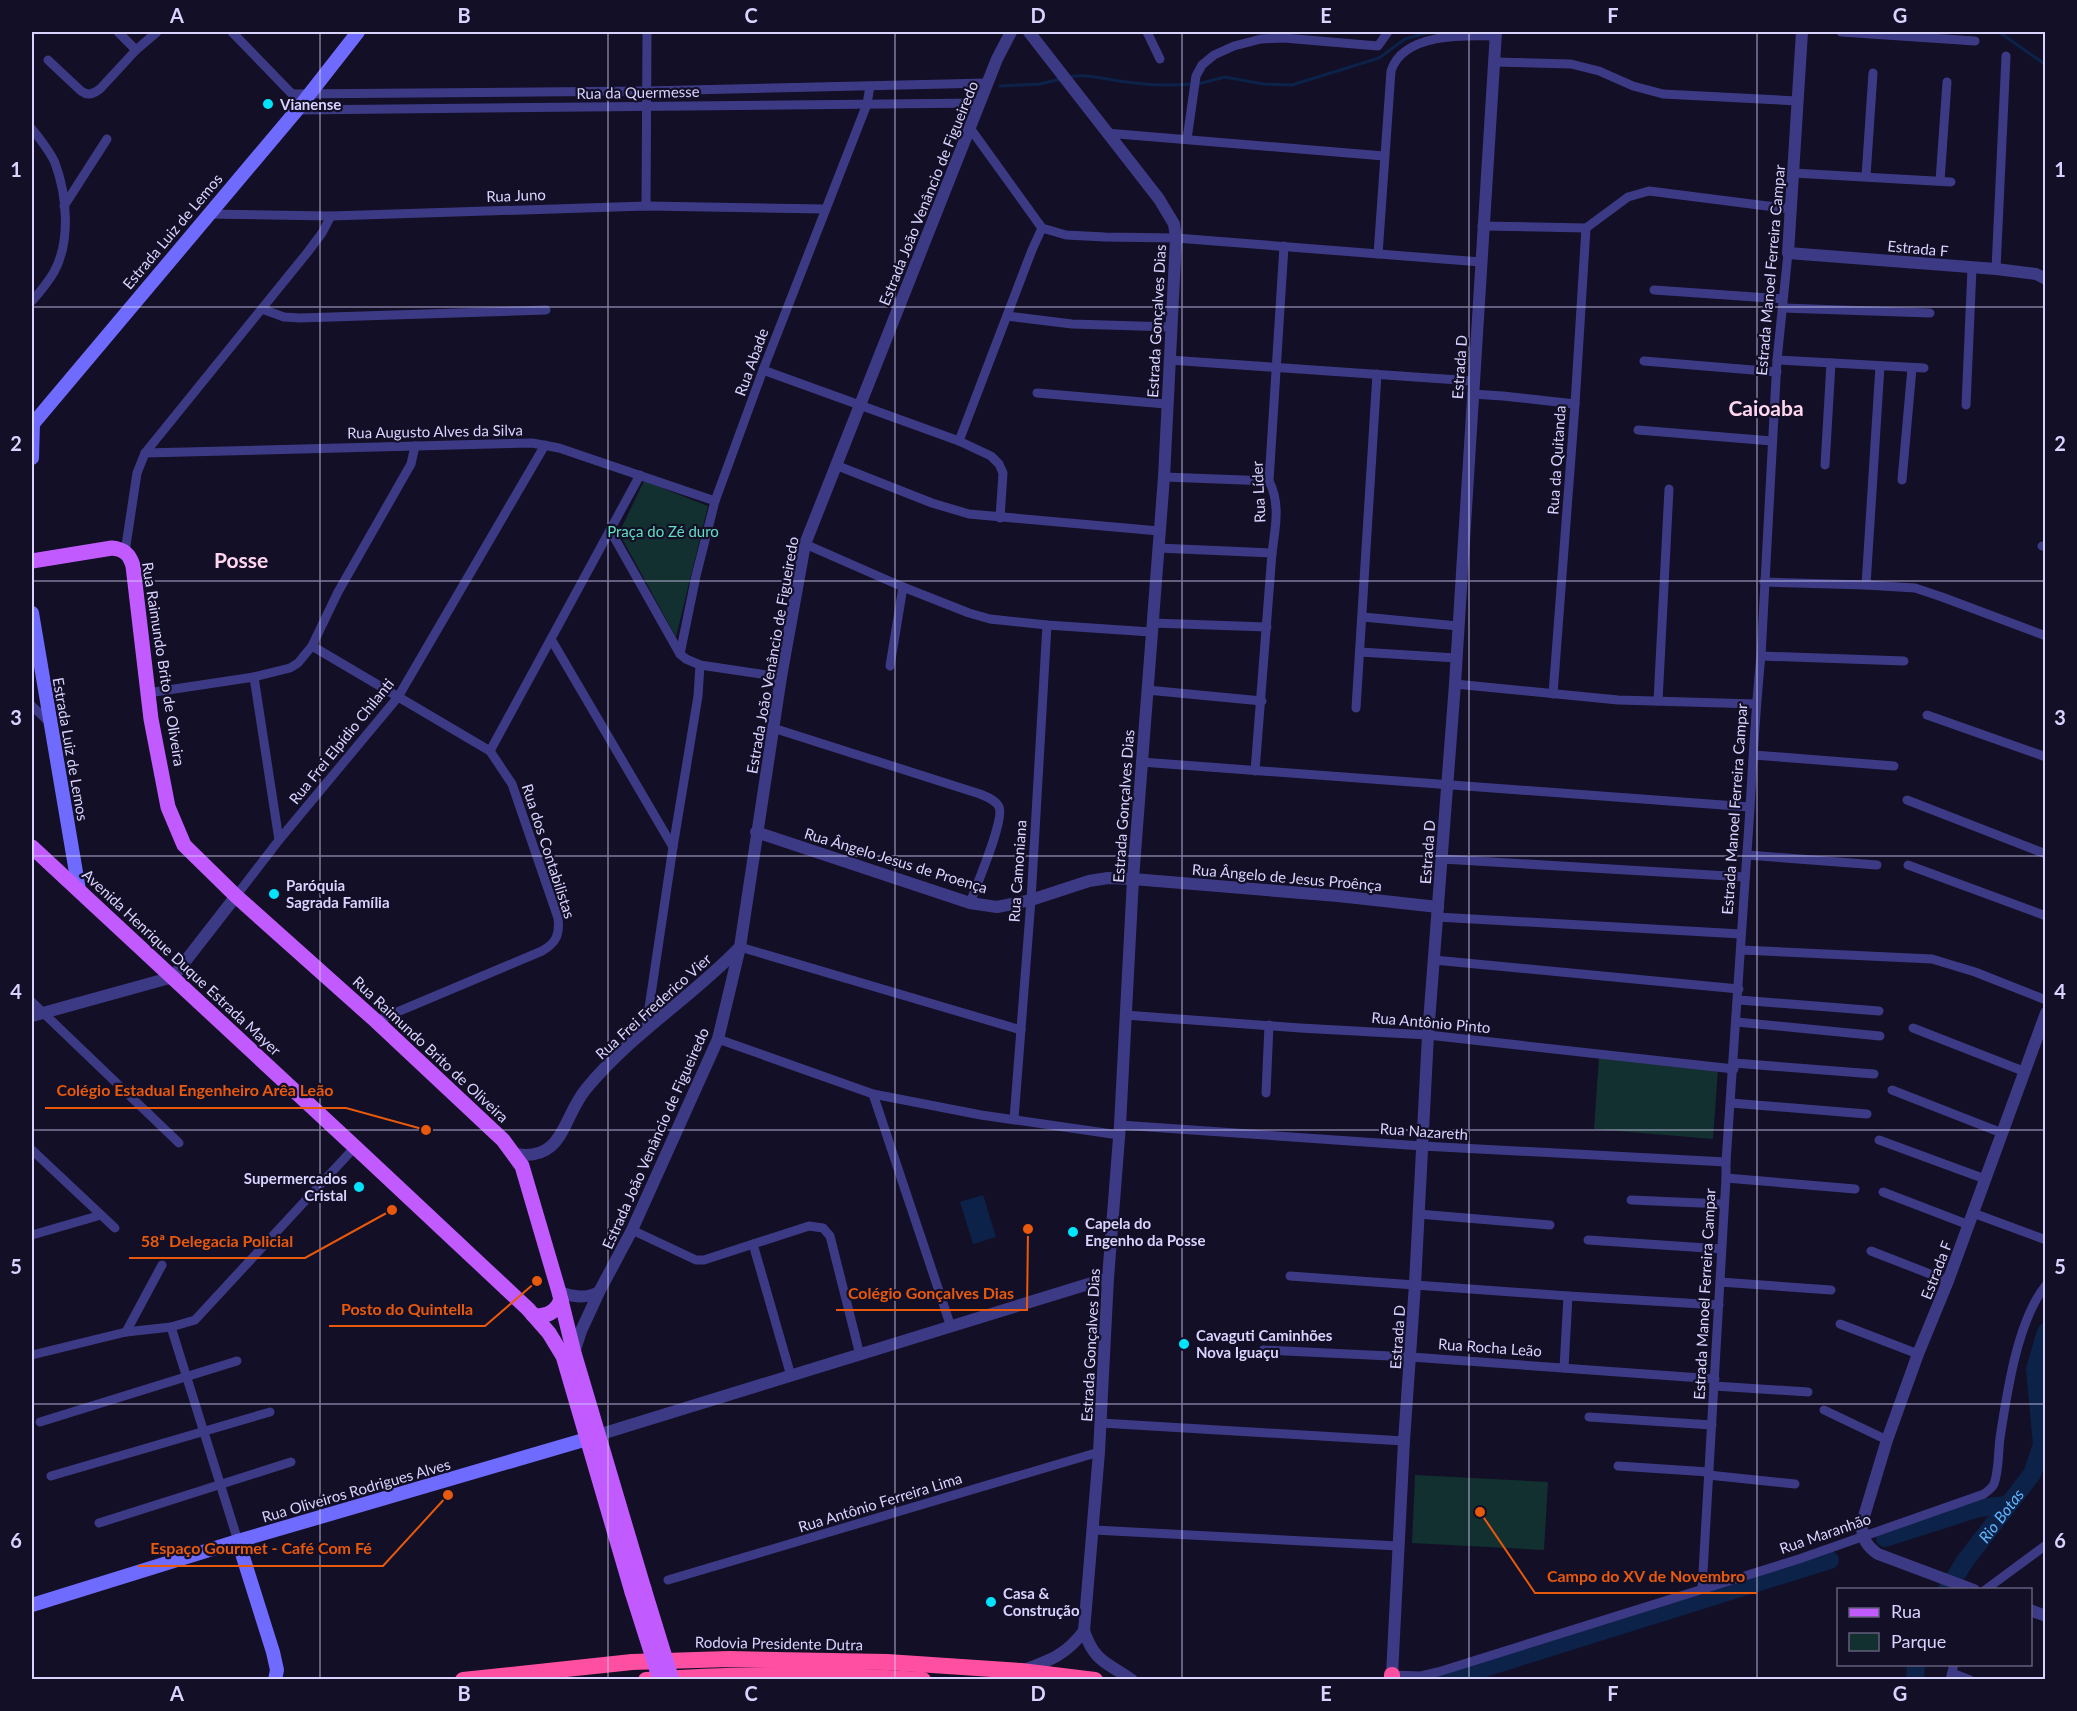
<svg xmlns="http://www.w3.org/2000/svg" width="2077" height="1711" font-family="Lato,sans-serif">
	<rect width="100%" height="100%" fill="#130f26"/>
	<g fill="#12302f">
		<polygon points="644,481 708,506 676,637 619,533"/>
		<polygon points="1599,1057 1718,1069 1713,1139 1594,1129"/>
		<polygon points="1415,1475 1548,1482 1544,1550 1412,1543"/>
	</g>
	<polygon fill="#0c2248" points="983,1195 996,1237 973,1244 960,1202"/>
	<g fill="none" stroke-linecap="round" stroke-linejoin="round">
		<g stroke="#0c2248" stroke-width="3">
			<polyline points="1999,32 2046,65"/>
			<path d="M 1070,77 C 1088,73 1108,80 1126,82 C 1147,85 1170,86 1192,84"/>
			<polyline points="1198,84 1225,77 1263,84 1292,85 1379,58 1405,39 1430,32"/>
			<polyline points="1000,86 1040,84 1061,79"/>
		</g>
		<g stroke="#0c2248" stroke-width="18">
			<polyline points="1885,1538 1979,1508 2007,1505"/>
			<path id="s1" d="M 1947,1590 L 1965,1561 L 2032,1474 L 2042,1445 L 2035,1369 L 2046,1332"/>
			<polyline points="1446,1680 1830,1560"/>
			<polyline points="1915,1680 1916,1664"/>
		</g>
		<g stroke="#3d3a85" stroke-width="9">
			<polyline points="118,32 136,50"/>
			<polyline points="232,32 292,94 297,110 980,103"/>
			<polyline points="1147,32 1160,59"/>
			<polyline points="1841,32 1975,41"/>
			<path d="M 48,60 L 81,91 C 88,96 93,94 100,89 L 136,50 L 157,32"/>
			<polyline points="1494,62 1571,64 1599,71 1633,86 1663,94 1797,101"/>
			<polyline points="292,94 646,91 988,83"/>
			<polyline points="970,128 1042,228 1066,235 1105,237 1176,238 1481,262"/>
			<path d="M 32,129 C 40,139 50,151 55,163 C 67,195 71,241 54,272 C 48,282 40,292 32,301"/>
			<polyline points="1106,133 1384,156"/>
			<polyline points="1187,139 1196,76 1202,65 1214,55 1234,46 1261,39 1284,38 1378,46 1388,32"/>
			<polyline points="1793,173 1951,182"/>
			<polyline points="1866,176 1873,73"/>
			<polyline points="1940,181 1947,82"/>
			<polyline points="64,206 107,139"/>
			<polyline points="646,206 647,32"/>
			<polyline points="208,214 331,216 646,206 825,209"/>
			<polyline points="1482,226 1586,228 1628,197 1649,191 1791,209"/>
			<path d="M 1378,254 L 1391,71 C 1403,33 1464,35 1496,36"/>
			<polyline points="1996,269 2006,56"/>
			<polyline points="1654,290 1782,299"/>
			<polyline points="1783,308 1930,313"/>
			<polyline points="262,309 284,317 300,318 546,310"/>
			<polyline points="1007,316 1072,324 1172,327"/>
			<polyline points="1169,360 1473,381"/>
			<polyline points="1777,360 1924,368"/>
			<polyline points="1644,361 1777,372"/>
			<polyline points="763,370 959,441 991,456 999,464 1003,473 1000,518"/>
			<polyline points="1037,393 1166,404"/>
			<polyline points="1472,394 1503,396 1575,404"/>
			<polyline points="1966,405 1972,268"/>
			<polyline points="1638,430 1772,441"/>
			<polyline points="959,441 1032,250 1042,228"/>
			<polyline points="145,453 532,443 559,448 715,501"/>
			<polyline points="1825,465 1831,363"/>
			<polyline points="838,466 932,503 969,514 1159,531"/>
			<polyline points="1164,477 1269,481"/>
			<polyline points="1902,480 1912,368"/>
			<polyline points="610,530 680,654 686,659 700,665 781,677"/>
			<polyline points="805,544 903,587 969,613 990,619 1047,625 1151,632"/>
			<polyline points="2042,546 2046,547"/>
			<polyline points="1158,548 1272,553"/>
			<polyline points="125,552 137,473 145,453 307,253 322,233 331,216"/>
			<polyline points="1764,582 1866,585 1915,588 1942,597 2046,636"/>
			<polyline points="1866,585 1880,366"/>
			<polyline points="1363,617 1458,626"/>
			<polyline points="1152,623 1267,627"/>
			<polyline points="551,639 673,847"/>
			<path d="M 312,646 L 490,751 L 512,784 L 558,918 C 560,935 556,943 542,951 L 376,1021"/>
			<polyline points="1360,652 1456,658"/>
			<polyline points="680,654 696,576 715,501 763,370 867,104 870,86"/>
			<polyline points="1761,656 1904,661"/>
			<polyline points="890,666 903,587"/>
			<polyline points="254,677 279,840"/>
			<polyline points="1455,684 1618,700 1756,704"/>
			<polyline points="1147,690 1262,701"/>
			<polyline points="148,693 254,677 290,668 298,663 312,646 338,592 411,464 415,446"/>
			<polyline points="1553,694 1575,404 1586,228"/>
			<polyline points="1658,701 1669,489"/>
			<polyline points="32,706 50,723"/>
			<polyline points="1356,708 1377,374"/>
			<polyline points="1927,715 2046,757"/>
			<path d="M 773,728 L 980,794 C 987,797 996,800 999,807 C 1005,820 976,886 970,903"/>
			<polyline points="490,751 640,475"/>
			<polyline points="1754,755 1894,766"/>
			<polyline points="1141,762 1750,807"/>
			<path d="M 1255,771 L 1272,553 C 1275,529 1281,504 1269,481 L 1284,246"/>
			<polyline points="1907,800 2046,854"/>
			<polyline points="1747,855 1877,865"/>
			<polyline points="1442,859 1745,877"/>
			<polyline points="1908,865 2046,916"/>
			<polyline points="236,896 279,840 398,697 545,445"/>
			<polyline points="1437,917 1741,934"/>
			<polyline points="740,947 1021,1030"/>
			<polyline points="1741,950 1932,959 1975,972 2046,1000"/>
			<polyline points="1434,960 1739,989"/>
			<polyline points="1739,1000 1879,1011"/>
			<polyline points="32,1002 179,1143"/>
			<polyline points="1125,1015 1300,1028 1428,1035 1734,1069"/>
			<polyline points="1737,1022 1880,1036"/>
			<polyline points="646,1028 673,847 698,696 700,665"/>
			<polyline points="1913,1028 2023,1071"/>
			<polyline points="718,1039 873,1094 981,1115 1119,1135"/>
			<polyline points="1734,1063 1874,1074"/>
			<polyline points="1892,1090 2002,1133"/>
			<polyline points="1266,1093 1269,1025"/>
			<polyline points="873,1094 951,1327"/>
			<polyline points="1731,1103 1867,1114"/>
			<polyline points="1014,1119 1031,900 1047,625"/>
			<polyline points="1120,1125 1422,1146 1726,1162"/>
			<polyline points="1879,1140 1985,1179"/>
			<polyline points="32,1150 115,1228"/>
			<polyline points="1726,1178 1855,1189"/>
			<polyline points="1883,1192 1969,1225"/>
			<polyline points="1631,1200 1724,1204"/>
			<polyline points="1973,1213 2046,1240"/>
			<polyline points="1418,1214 1550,1225"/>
			<polyline points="632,1230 696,1260 704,1260 809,1226 823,1228 830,1236 860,1355"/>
			<polyline points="32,1235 101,1215"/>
			<polyline points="1588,1240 1721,1249"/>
			<polyline points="753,1244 791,1376"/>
			<polyline points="1871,1251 1948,1281"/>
			<polyline points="1290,1276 1568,1296 1719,1305"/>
			<polyline points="1720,1282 1831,1290"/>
			<polyline points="1840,1324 1918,1354"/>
			<polyline points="171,1327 238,1541"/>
			<polyline points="126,1332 162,1265"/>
			<polyline points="1263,1350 1411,1357 1715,1379"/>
			<polyline points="32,1355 126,1332 171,1327 195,1320 355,1147"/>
			<polyline points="1564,1368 1568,1296"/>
			<polyline points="1714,1386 1808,1392"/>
			<polyline points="1824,1410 1887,1440"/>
			<polyline points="1589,1417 1712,1425"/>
			<polyline points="40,1422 237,1361"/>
			<polyline points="1101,1423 1404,1441"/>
			<polyline points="1618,1466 1709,1472"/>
			<polyline points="1708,1475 1795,1484"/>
			<polyline points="51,1476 270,1412"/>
			<polyline points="99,1523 291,1462"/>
			<polyline points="1094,1530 1398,1546"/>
			<polyline points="668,1580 1099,1452"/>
			<path d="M 1702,1589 L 1726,1178 L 1726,1162 C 1734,1058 1740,955 1747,852 C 1752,786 1754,721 1761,656 L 1777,360 L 1788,253"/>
			<polyline points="1985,1590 2046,1545"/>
			<polyline points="1952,1673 1970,1680"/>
			<path d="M 1392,1675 L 1421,1676 L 1438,1672 L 1799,1559 L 1984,1494 C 1988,1491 1992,1488 1994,1484 C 1999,1471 1998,1453 2000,1438 C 2007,1393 2017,1321 2046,1285"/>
			<polyline points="1950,1680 1954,1664"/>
		</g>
		<g stroke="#3d3a85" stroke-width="12">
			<path d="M 1029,32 L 1159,199 L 1174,224 L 1176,238 L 1164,477 L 1133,879 L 1120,1125 L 1108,1278 L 1099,1452 L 1084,1631 C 1095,1663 1107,1662 1132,1680"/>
			<polyline points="1802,32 1788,253 1996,269 2036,274 2046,279"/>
			<polyline points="756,832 970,903 997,907 1012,904 1031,900 1089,881 1108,878 1133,879 1338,896 1438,907"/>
			<polyline points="32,1016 173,977 236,896"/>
			<path d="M 515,1154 C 564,1162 562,1118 586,1089 C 630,1035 691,998 739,948"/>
			<path d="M 559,1292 C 574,1297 585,1299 599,1292"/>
			<polyline points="574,1353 581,1331 599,1292 632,1230 718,1039 740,947 781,677 805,544 997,59 1011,32"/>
			<polyline points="598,1435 1108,1278"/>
			<path d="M 1974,1590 L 1878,1554 C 1867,1547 1861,1537 1862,1523 L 1887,1440 L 1918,1354 L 1948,1281 L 2046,1013"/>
			<polyline points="2030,1610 2046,1616"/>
			<path d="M 1024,1670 C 1051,1660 1067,1654 1084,1631"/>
			<polyline points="1392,1675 1404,1441 1415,1284 1428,1035 1455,684 1496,32"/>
		</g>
		<g stroke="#6f6bff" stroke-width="14">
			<polyline points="32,425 297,110 358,32"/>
			<polyline points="32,458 33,423"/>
			<polyline points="32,613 79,890"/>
			<polyline points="238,1541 273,1652 277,1670 275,1680"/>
			<polyline points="32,1605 238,1541 587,1439"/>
		</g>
		<g stroke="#c25bff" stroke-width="15">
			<path d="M 32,561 L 112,548 C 124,549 130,555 133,566 L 151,719 L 168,807 L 184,845 L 236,896 L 376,1021 L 503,1140 L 522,1166 L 559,1292 L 574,1353 L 644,1589"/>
			<polyline points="32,847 355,1147 528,1309 549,1333 563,1356 632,1592"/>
			<path d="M 533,1315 C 546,1318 556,1312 561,1300"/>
		</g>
		<g stroke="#ff4fa3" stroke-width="16">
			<polyline points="1392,1675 1392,1680"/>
			<polyline points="463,1680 632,1662 729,1659 887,1662 1021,1671 1095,1680"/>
			<path d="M 646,1680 C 739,1673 831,1674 923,1680"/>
		</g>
		<g stroke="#c25bff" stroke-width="15">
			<polyline points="644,1589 672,1680"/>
			<polyline points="632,1592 660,1680"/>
		</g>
	</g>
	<path fill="none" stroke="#d9d4ff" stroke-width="1.5" stroke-opacity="0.55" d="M 320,32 L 320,1680M 608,32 L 608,1680M 895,32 L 895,1680M 1182,32 L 1182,1680M 1469,32 L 1469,1680M 1757,32 L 1757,1680M 32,307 L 2046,307M 32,581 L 2046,581M 32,856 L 2046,856M 32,1130 L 2046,1130M 32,1404 L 2046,1404"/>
	<g fill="#00e5ff" stroke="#130f26" stroke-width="2">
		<circle cx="268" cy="104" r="6"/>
		<circle cx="274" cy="894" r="6"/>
		<circle cx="359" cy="1187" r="6"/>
		<circle cx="1073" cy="1232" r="6"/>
		<circle cx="1184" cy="1344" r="6"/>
		<circle cx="991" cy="1602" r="6"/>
	</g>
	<g text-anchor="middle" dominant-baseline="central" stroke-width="4.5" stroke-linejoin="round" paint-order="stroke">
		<g font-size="15" fill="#d9d4ff" stroke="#130f26">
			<text transform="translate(638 92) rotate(-1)">Rua da Quermesse</text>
			<text transform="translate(928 193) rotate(-68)">Estrada João Venâncio de Figueiredo</text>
			<text transform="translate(516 195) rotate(-2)">Rua Juno</text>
			<text transform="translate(172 231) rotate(-50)">Estrada Luiz de Lemos</text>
			<text transform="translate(1918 248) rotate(5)">Estrada F</text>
			<text transform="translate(1770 270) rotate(-85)">Estrada Manoel Ferreira Campar</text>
			<text transform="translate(1156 321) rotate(-87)">Estrada Gonçalves Dias</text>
			<text transform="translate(751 362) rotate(-70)">Rua Abade</text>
			<text transform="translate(1459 367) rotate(-86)">Estrada D</text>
			<text transform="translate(435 431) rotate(-1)">Rua Augusto Alves da Silva</text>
			<text transform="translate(1556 460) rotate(-86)">Rua da Quitanda</text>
			<text transform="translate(1258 492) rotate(-93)">Rua Líder</text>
			<text transform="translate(772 655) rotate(-80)">Estrada João Venâncio de Figueiredo</text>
			<text transform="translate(164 664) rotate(81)">Rua Raimundo Brito de Oliveira</text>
			<text transform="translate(341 741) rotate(-51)">Rua Frei Elpídio Chilanti</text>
			<text transform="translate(71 749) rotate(80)">Estrada Luiz de Lemos</text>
			<text transform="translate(1123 806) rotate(-86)">Estrada Gonçalves Dias</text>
			<text transform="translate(1734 809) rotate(-86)">Estrada Manoel Ferreira Campar</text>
			<text transform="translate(549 851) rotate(72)">Rua dos Contabilistas</text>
			<text transform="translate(1427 852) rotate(-86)">Estrada D</text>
			<text transform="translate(896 860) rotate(17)">Rua Ângelo Jesus de Proença</text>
			<text transform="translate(1017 871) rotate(-86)">Rua Camoniana</text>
			<text transform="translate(1287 877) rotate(5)">Rua Ângelo de Jesus Proênça</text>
			<text transform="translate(182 962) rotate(43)">Avenida Henrique Duque Estrada Mayer</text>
			<text transform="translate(653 1006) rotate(-42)">Rua Frei Frederico Vier</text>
			<text transform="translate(1431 1022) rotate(5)">Rua Antônio Pinto</text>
			<text transform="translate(431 1049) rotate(43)">Rua Raimundo Brito de Oliveira</text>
			<text transform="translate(1424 1131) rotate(4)">Rua Nazareth</text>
			<text transform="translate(655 1138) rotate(-66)">Estrada João Venâncio de Figueiredo</text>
			<text transform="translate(1936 1270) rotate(-69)">Estrada F</text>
			<text transform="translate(1704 1294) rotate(-87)">Estrada Manoel Ferreira Campar</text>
			<text transform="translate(1397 1337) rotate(-86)">Estrada D</text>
			<text transform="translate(1090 1345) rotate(-87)">Estrada Gonçalves Dias</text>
			<text transform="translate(1490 1347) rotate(4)">Rua Rocha Leão</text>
			<text transform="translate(356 1490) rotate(-16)">Rua Oliveiros Rodrigues Alves</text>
			<text transform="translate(880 1502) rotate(-17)">Rua Antônio Ferreira Lima</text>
			<text transform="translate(1825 1533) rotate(-19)">Rua Maranhão</text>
			<text transform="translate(779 1643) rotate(1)">Rodovia Presidente Dutra</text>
		</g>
		<g font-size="15" font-weight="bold" fill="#d9d4ff" stroke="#130f26" text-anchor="start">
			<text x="280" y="104">Vianense</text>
			<text x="286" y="885">Paróquia<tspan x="286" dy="17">Sagrada Família</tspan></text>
			<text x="347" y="1178" text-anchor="end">Supermercados<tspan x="347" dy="17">Cristal</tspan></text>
			<text x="1085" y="1223">Capela do<tspan x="1085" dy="17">Engenho da Posse</tspan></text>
			<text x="1196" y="1335">Cavaguti Caminhões<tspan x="1196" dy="17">Nova Iguaçu</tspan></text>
			<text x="1003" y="1593">Casa &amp;<tspan x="1003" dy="17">Construção</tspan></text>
		</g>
		<g font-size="15" fill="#5fe0c0" stroke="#130f26">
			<text x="663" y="531">Praça do Zé duro</text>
		</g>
		<g font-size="16" font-style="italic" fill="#62b6ff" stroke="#130f26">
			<text stroke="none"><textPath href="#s1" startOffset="92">Rio Botas</textPath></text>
		</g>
		<g font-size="21" font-weight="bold" fill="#ffd6f0" stroke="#130f26">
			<text x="1766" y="407">Caioaba</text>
			<text x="241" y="559">Posse</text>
		</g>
	</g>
	<path fill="none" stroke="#e8590c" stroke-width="2" d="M426 1130L346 1108H45M392 1210L305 1258H129M1028 1229L1027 1310H836M537 1281L485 1326H329M448 1495L383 1566H138M1480 1512L1535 1593H1757"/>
	<g fill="#e8590c" stroke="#130f26" stroke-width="2">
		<circle cx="426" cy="1130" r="6"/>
		<circle cx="392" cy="1210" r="6"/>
		<circle cx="1028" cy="1229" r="6"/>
		<circle cx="537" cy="1281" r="6"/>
		<circle cx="448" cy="1495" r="6"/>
		<circle cx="1480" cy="1512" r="6"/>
	</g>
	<g font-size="16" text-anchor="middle" font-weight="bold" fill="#e8590c" stroke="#130f26" stroke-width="4.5" stroke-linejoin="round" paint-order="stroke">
		<text x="195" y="1096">Colégio Estadual Engenheiro Arêa Leão</text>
		<text x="217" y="1247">58ª Delegacia Policial</text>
		<text x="931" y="1299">Colégio Gonçalves Dias</text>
		<text x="407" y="1315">Posto do Quintella</text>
		<text x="261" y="1554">Espaço Gourmet - Café Com Fé</text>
		<text x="1646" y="1582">Campo do XV de Novembro</text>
	</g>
	<rect width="2077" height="1711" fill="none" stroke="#130f26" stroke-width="66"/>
	<rect x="1837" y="1588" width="195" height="78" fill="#130f26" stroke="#625e7d" stroke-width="1.5"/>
	<rect x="1849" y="1608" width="30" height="9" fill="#c25bff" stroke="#625e7d" stroke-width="1.5"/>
	<text x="1891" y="1618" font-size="18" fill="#d9d4ff">Rua</text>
	<rect x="1849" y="1633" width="30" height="18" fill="#12302f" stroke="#625e7d" stroke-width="1.5"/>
	<text x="1891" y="1648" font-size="18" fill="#d9d4ff">Parque</text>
	<rect x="33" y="33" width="2011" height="1645" fill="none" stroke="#d9d4ff" stroke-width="2"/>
	<g font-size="20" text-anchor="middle" font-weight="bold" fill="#d9d4ff">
		<text x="177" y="23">A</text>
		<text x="464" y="23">B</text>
		<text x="751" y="23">C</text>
		<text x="1038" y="23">D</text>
		<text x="1326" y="23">E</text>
		<text x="1613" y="23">F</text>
		<text x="1900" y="23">G</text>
		<text x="16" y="177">1</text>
		<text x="2060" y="177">1</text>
		<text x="16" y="451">2</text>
		<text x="2060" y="451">2</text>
		<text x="16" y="725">3</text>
		<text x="2060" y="725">3</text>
		<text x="16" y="999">4</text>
		<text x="2060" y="999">4</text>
		<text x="16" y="1274">5</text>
		<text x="2060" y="1274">5</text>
		<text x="16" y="1548">6</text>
		<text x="2060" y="1548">6</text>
		<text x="177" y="1701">A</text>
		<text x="464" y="1701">B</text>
		<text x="751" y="1701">C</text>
		<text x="1038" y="1701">D</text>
		<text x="1326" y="1701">E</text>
		<text x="1613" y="1701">F</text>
		<text x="1900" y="1701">G</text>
	</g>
</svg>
